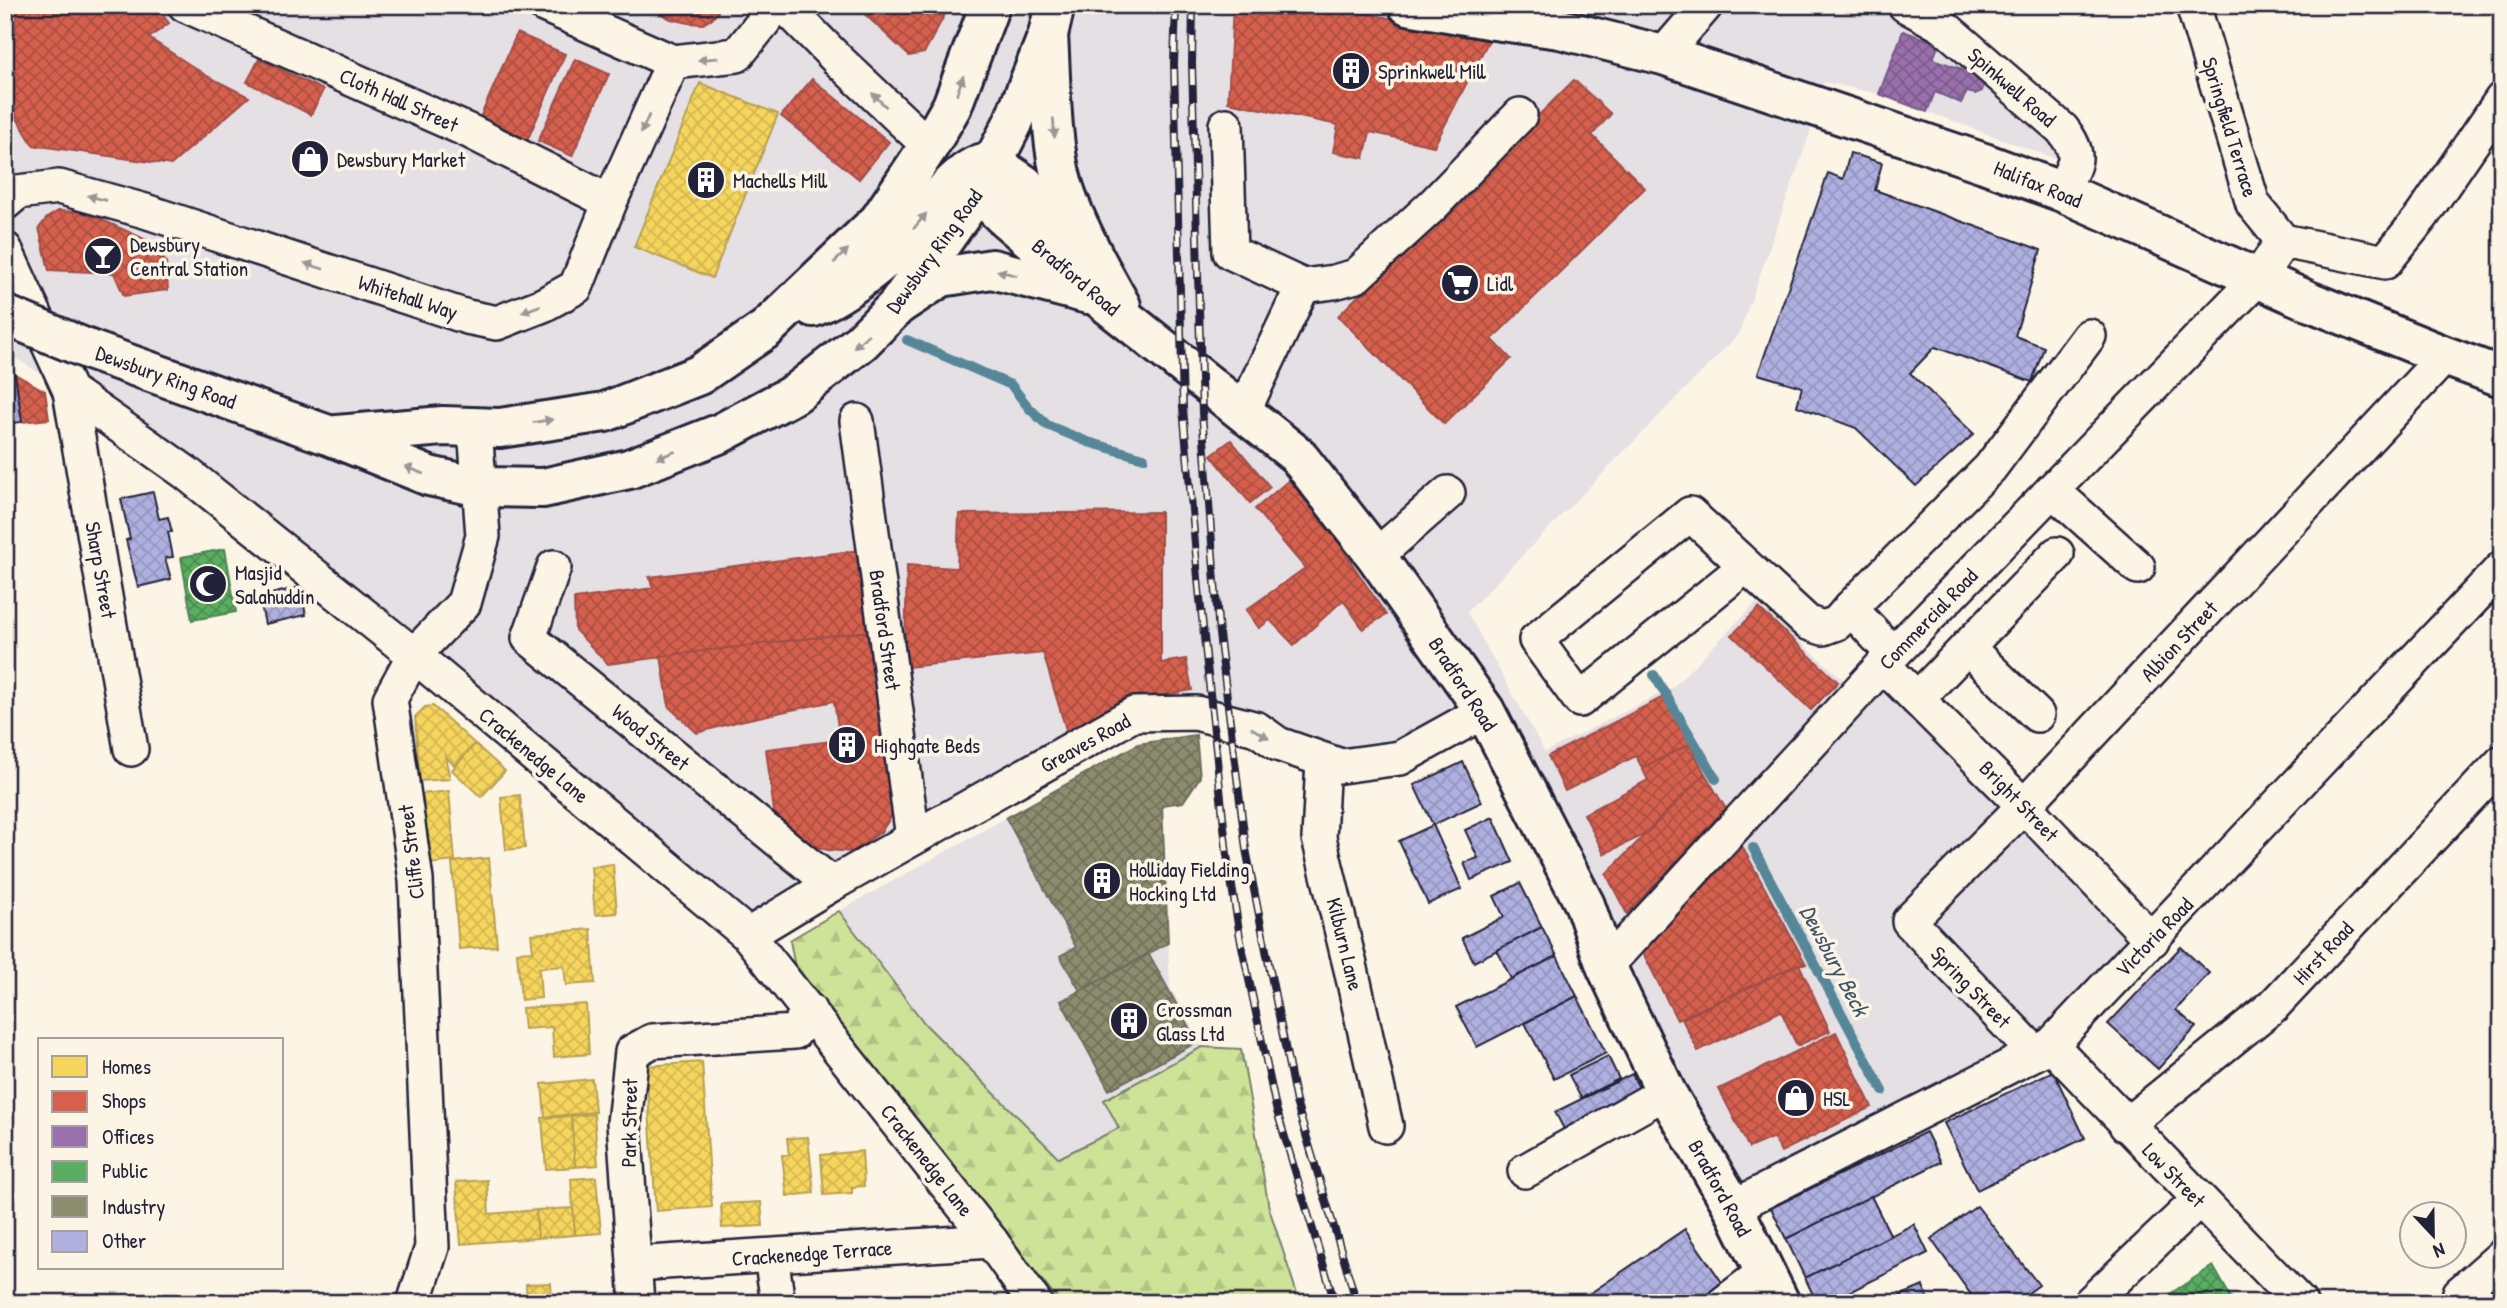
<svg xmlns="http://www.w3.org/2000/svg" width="2507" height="1308" font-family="'Patrick Hand',sans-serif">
	<defs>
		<pattern id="forest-firs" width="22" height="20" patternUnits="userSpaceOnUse" patternTransform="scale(1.75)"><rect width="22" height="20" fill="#cee398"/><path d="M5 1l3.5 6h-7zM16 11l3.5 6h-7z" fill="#b1c284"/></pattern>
		<pattern id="homes-cross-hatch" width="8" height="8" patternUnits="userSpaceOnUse" patternTransform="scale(1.75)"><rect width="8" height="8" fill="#f6d55c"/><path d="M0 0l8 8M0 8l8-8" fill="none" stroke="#d3b751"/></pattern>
		<pattern id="shops-cross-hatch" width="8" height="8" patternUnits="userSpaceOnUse" patternTransform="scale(1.75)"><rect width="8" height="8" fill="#d6604d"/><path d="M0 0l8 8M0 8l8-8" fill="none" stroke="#ad4f41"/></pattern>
		<pattern id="offices-cross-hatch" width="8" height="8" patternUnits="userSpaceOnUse" patternTransform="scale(1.75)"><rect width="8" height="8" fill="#9970ab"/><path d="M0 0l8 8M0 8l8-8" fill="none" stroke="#7c5c8c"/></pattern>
		<pattern id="public-cross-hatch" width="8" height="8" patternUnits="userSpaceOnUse" patternTransform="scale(1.75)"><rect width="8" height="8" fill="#5aae61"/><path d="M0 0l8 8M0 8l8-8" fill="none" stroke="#4a8d51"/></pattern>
		<pattern id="industry-cross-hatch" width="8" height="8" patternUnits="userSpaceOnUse" patternTransform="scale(1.75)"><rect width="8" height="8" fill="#8c8c6e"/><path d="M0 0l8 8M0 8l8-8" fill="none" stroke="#72725c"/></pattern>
		<pattern id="building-cross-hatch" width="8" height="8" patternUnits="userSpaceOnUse" patternTransform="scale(1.75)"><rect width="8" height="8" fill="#afafe0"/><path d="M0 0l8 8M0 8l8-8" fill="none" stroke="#9696c1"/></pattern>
	</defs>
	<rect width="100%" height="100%" fill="#fcf5e5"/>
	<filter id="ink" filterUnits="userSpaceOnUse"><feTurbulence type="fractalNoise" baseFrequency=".0143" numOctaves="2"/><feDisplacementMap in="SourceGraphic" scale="14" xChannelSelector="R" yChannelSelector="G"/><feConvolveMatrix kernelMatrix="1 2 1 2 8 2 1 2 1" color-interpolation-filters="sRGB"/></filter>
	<g filter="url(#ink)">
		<g fill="#e5e0e4">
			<polygon points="5,5 1905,5 1943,26 2075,166 1879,94 1824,82 1809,136 1739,334 1467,612 1545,752 1673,687 1756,603 1844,680 1883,665 2152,940 2051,1045 1733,1207 1484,711 1341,766 1134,714 748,935 70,391 5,352"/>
			<polygon points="1196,735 1200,777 1183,802 1162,805 1170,987 1202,1047 1104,1100 1119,1128 1059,1158 925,1024 839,911 1138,744"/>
		</g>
		<polygon fill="url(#forest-firs)" stroke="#78826a" stroke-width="2" points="839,911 925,1024 1059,1158 1119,1128 1104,1100 1202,1047 1241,1049 1269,1208 1300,1303 1060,1303 795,968 790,940"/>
		<g fill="url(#homes-cross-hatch)" stroke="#b69f52" stroke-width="2">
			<polygon points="700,83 778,114 712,278 634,247"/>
			<polygon points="433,706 475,744 455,766 445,756 450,779 420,781 415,717 425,707"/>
			<polygon points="475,744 505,771 481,797 452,770"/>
			<polygon points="449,791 455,861 428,864 422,794"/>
			<polygon points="520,795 525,848 506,850 501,797"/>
			<polygon points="489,858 497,946 459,949 452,862"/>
			<polygon points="613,864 617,913 595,915 591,867"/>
			<polygon points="591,929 595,983 566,985 564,966 539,968 541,998 521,1000 517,952 533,951 531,934"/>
			<polygon points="586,1004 589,1054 554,1057 552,1027 524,1029 522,1008"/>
			<polygon points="702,1062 712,1207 656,1211 646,1066"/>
			<polygon points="592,1079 595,1112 545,1117 542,1084"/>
			<polygon points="594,1114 598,1165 575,1167 571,1116"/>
			<polygon points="571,1116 575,1167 546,1169 542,1118"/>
			<polygon points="808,1137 814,1193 787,1196 782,1155 789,1155 787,1138"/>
			<polygon points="862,1151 864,1186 852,1187 852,1193 824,1195 821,1155"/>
			<polygon points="596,1177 601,1233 575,1235 571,1179"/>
			<polygon points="487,1180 489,1214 536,1210 538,1238 461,1244 456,1182"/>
			<polygon points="761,1202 763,1226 722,1228 721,1204"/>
			<polygon points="573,1208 575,1235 538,1238 536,1210"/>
			<polygon points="551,1283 552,1303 515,1303 527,1301 526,1284"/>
		</g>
		<g fill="url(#shops-cross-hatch)" stroke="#a04d48" stroke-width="2">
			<polygon points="5,5 155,5 169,23 149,38 207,76 249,97 171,165 33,145 18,120 5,104"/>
			<polygon points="644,5 718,5 718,12 713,18 703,24 689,23 671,19"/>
			<polygon points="855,5 950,5 924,53 909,56"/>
			<polygon points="1233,5 1329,5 1489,40 1434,146 1370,132 1364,158 1333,152 1338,125 1228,102"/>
			<polygon points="517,33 565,54 527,141 479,120"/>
			<polygon points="259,59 323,90 311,115 247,82"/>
			<polygon points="575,59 609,74 572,156 538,141"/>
			<polygon points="812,79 889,142 859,179 781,116"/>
			<polygon points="1574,80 1611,114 1592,135 1645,188 1492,339 1511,359 1444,424 1338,316"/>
			<polygon points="58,211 85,212 151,242 166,262 168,290 124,296 114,273 49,270 39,228 47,218"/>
			<polygon points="15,374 45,391 49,419 22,422"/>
			<polygon points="2501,412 2502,412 2502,441 2492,438"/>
			<polygon points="1231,440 1270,487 1250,503 1211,455"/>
			<polygon points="1289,480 1346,547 1343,550 1386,615 1363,629 1343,600 1294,645 1270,620 1259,628 1246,610 1305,568 1255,509"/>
			<polygon points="1161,512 1161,663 1186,659 1192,690 1115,705 1067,733 1043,653 908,667 905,651 907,565 957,568 959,514"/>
			<polygon points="859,550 870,631 608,664 575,630 574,599 653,588 649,577"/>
			<polygon points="1759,608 1838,682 1811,710 1732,635"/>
			<polygon points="870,631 896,809 881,832 852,852 828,850 808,845 774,812 766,749 840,740 834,701 740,721 697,733 669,707 661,656"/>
			<polygon points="1665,696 1690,744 1642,768 1636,756 1565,791 1548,756"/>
			<polygon points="1690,744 1705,774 1644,835 1604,854 1584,814 1648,780 1642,768"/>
			<polygon points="1705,774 1726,809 1627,914 1606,874"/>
			<polygon points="1742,846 1806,964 1799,964 1677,1020 1642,951"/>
			<polygon points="1799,964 1830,1031 1797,1046 1781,1011 1698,1051 1682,1019"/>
			<polygon points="1836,1032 1872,1107 1781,1152 1774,1137 1749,1148 1719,1089"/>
		</g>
		<polygon fill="url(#offices-cross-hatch)" stroke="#755989" stroke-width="2" points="1903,31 1939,44 1933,59 1979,75 1984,84 1982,91 1975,94 1967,92 1961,103 1935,92 1927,112 1879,94"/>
		<g fill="url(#public-cross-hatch)" stroke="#498456" stroke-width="2">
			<polygon points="225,549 236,612 192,620 181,557"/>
			<polygon points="2213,1266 2234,1303 2156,1303"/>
		</g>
		<g fill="url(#industry-cross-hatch)" stroke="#6c6c5f" stroke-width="2">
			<polygon points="1196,735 1200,777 1183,802 1162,805 1168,943 1080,991 1060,956 1076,947 1006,818 1138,744"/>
			<polygon points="1149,954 1197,1042 1109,1090 1061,1001"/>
		</g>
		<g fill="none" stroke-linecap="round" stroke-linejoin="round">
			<g stroke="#578799" stroke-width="10">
				<polyline points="907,340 1011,385 1029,408 1047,425 1088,442 1144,458"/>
				<polyline points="1654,675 1716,779"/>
				<polyline points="1753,848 1883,1091"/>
			</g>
		</g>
		<g fill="url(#building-cross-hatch)" stroke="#22223b" stroke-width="2">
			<polygon points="1850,153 1882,163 1875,190 2041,250 2015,336 2044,347 2032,382 1935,347 1910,373 1974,434 1916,486 1856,428 1797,406 1802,387 1758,374 1828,173 1843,179"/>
			<polygon points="15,374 22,422 5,424 5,375"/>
			<polygon points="153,492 159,519 168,517 172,532 168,532 173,557 165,558 171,579 138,587 126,540 130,539 121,499"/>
			<polygon points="300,587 306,615 265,624 259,597"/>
			<polygon points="1463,762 1482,802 1433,825 1414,785"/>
			<polygon points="1493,817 1513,862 1471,880 1464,863 1478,858 1465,830"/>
			<polygon points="1433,825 1462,889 1428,904 1399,841"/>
			<polygon points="1520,883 1542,927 1474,962 1462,938 1504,917 1494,896"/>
			<polygon points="1542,927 1557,956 1511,979 1497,950"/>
			<polygon points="2181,947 2209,973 2176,1010 2196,1027 2158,1069 2108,1024"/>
			<polygon points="1557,956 1577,996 1477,1047 1456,1007"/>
			<polygon points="1577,996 1606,1053 1554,1079 1525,1023"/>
			<polygon points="1608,1056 1619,1079 1581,1098 1569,1075"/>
			<polygon points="2053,1071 2085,1138 1977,1190 1944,1123"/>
			<polygon points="1632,1074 1642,1094 1565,1131 1555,1112"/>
			<polygon points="1926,1132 1941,1162 1786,1239 1771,1208"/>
			<polygon points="1871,1196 1891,1236 1805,1278 1786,1239"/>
			<polygon points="1977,1206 2039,1285 2015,1303 1977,1303 1931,1239"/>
			<polygon points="1914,1224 1928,1253 1827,1303 1817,1303 1805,1278"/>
			<polygon points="1685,1229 1726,1288 1705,1303 1576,1303"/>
			<polygon points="1923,1286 1930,1303 1883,1303"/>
		</g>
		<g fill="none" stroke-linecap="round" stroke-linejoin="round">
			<defs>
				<g id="minor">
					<polyline points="185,5 471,132 610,202"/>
					<polyline points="544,5 673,62 737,55 777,5"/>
					<polyline points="784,5 837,59 929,146"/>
					<path d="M 1905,5 L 1943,26 L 2062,129 C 2083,156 2076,164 2060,191"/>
					<polyline points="2193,5 2253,204 2283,241 2385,262 2422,216 2502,99"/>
					<polyline points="1663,55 1706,5"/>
					<polyline points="1226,125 1230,252 1303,286 1243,412"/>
					<polyline points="5,203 18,192 59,187 145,211 467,317 497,323 543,305 576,287 610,202 673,62"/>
					<polyline points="5,249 70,391 185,472 414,655 748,935 991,1241 1035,1303"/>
					<polyline points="1303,286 1334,282 1356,276 1433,205 1520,115"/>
					<polyline points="70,391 131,749"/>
					<polyline points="857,421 913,838"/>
					<polyline points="2052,490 2138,567"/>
					<polyline points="1376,556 1448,493"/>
					<polyline points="1746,566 1580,700 1536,640 1690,514 1808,623 1823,628 1837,623 1850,608 1893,654"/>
					<polyline points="554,567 529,638 832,884"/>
					<polyline points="1850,608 1990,468 2089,336"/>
					<polyline points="1967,647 2037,715"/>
					<polyline points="1883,665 2024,806 2152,940"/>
					<polyline points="1917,699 2057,554"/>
					<polyline points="1323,760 1319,838 1351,969 1386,1126"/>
					<polyline points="748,935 832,884 1134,714 1196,713 1257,729 1278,744 1341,766 1400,758 1485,711"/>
					<polyline points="1606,966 1893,654 2258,278 2283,241"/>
					<polyline points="2051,1045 2300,1303"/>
					<polyline points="2034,1052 1909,921 2024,806 2445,356"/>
					<polyline points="2126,1125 2273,1006 2502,762"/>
					<polyline points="1525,1171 1666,1092"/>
					<polyline points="1733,1207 2051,1045 2502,568"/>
					<polyline points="771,1256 778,1303"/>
					<polyline points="634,1264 991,1241"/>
					<polyline points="414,1303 432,1247 416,880 390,699 414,655 464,603 483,536 475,428"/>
					<polyline points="637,1303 624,1123 632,1052 652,1041 795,1032 809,1010"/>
					<polyline points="1724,1303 1766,1271"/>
					<polyline points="2090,1303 2199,1200"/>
					<polyline points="2462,1303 2460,1293 2502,1256"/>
				</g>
				<g id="major">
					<polyline points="1408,5 1494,20 1560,29 1663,55 1984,163 2060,191 2311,302 2445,356 2502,377"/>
					<path d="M 1048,35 C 1051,80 1050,143 1063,185 C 1075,224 1101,271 1121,306"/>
					<polyline points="993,163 1024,184 1075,241"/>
					<polyline points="978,191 1003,216 1097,296 1297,455 1376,556 1485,711 1585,905 1606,966 1666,1092 1733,1207 1780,1303"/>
					<polyline points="898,305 941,277 992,269 1088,294"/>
				</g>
				<g id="highway">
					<path d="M 813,307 C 838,296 864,277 885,259 C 911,236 953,169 984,163"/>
					<polyline points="92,351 328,435 429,476 480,487 543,488 629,469 721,433 796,393 861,342 897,306 978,191 1013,123 1048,35 1055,5"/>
					<polyline points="337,435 443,426 500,428 605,412 699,375 766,329 879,221 929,146 952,106 990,5"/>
				</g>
			</defs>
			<use href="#minor" stroke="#22223b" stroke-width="38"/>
			<use href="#major" stroke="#22223b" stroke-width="44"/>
			<use href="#highway" stroke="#22223b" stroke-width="44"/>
			<use href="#minor" stroke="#fcf5e5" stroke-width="33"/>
			<use href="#major" stroke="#fcf5e5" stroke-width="38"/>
			<use href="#highway" stroke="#fcf5e5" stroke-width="38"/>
			<defs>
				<g id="rail">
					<polyline points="1176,5 1174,64 1183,408 1199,589 1227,855 1240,937 1276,1108 1335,1303"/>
					<polyline points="1193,5 1192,64 1202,413 1219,634 1246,849 1296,1102 1357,1303"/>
				</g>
			</defs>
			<use href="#rail" stroke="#22223b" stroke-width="8"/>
			<use href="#rail" stroke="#fcf5e5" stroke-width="5" stroke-dasharray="16" stroke-linecap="butt"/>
			<defs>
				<polyline id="highway-bridge" points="5,315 92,351"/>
			</defs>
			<use href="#highway-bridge" stroke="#22223b" stroke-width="44" stroke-linecap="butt"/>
			<use href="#highway-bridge" stroke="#fcf5e5" stroke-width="38"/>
		</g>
		<defs><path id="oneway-solid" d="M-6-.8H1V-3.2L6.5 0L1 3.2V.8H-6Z" transform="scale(1.75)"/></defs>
		<g fill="#9a9698">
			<use href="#oneway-solid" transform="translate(708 59) rotate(174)"/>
			<use href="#oneway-solid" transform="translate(960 85) rotate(-70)"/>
			<use href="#oneway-solid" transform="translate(879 100) rotate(-136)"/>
			<use href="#oneway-solid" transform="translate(645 124) rotate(114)"/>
			<use href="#oneway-solid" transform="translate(1054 128) rotate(86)"/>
			<use href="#oneway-solid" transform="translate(97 198) rotate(-165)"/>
			<use href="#oneway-solid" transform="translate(920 221) rotate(-50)"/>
			<use href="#oneway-solid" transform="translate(841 256) rotate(-44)"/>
			<use href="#oneway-solid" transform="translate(314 266) rotate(-162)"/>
			<use href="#oneway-solid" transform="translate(1007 273) rotate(-166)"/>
			<use href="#oneway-solid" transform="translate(531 309) rotate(159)"/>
			<use href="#oneway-solid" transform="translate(861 341) rotate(138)"/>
			<use href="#oneway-solid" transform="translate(543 421) rotate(-9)"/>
			<use href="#oneway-solid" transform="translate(666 455) rotate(159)"/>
			<use href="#oneway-solid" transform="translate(414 470) rotate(-157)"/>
			<use href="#oneway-solid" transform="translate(1260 733) rotate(30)"/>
		</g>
	</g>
	<defs>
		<symbol id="building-disc" viewBox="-11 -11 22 22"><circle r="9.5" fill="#22223b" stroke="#fcf5e5"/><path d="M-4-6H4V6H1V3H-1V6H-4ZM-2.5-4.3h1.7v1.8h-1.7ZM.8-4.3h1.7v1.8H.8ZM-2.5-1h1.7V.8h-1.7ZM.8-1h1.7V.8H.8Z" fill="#fff"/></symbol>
		<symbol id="shop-disc" viewBox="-11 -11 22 22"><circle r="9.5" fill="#22223b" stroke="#fcf5e5"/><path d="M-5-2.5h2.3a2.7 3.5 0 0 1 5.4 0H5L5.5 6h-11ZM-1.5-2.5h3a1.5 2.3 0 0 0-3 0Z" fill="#fff"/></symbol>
		<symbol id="bar-disc" viewBox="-11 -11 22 22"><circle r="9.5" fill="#22223b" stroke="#fcf5e5"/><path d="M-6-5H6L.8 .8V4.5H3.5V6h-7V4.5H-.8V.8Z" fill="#fff"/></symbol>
		<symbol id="supermarket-disc" viewBox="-11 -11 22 22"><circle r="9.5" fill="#22223b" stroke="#fcf5e5"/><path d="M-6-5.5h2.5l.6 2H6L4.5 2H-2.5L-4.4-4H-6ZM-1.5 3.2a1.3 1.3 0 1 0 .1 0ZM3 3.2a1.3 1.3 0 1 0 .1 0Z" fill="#fff"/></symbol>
		<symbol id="mosque-disc" viewBox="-11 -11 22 22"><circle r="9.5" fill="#22223b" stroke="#fcf5e5"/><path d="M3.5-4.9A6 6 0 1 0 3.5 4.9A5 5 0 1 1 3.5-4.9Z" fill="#fff"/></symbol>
	</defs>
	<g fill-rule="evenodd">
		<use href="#building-disc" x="1329" y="49" width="44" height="44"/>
		<use href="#shop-disc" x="288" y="137" width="44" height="44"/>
		<use href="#building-disc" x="684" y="158" width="44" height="44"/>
		<use href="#bar-disc" x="81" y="234" width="44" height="44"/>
		<use href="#supermarket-disc" x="1438" y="261" width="44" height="44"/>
		<use href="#mosque-disc" x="186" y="562" width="44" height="44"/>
		<use href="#building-disc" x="825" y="723" width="44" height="44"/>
		<use href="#building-disc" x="1080" y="859" width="44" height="44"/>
		<use href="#building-disc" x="1107" y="999" width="44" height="44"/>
		<use href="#shop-disc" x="1774" y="1076" width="44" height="44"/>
	</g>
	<g text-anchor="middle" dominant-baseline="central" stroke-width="7" stroke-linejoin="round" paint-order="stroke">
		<g font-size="21" fill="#22223b" stroke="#fcf5e5" text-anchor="start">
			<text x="1378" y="71">Sprinkwell Mill</text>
			<text x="337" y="159">Dewsbury Market</text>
			<text x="733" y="180">Machells Mill</text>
			<text x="130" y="244">Dewsbury<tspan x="130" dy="24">Central Station</tspan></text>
			<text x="1487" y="283">Lidl</text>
			<text x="235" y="572">Masjid<tspan x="235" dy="24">Salahuddin</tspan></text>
			<text x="874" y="745">Highgate Beds</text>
			<text x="1129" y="869">Holliday Fielding<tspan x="1129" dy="24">Hocking Ltd</tspan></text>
			<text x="1156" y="1009">Crossman<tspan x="1156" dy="24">Glass Ltd</tspan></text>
			<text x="1823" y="1098">HSL</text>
		</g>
		<g font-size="21" fill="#22223b" stroke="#fcf5e5">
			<text transform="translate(2012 87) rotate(41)">Spinkwell Road</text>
			<text transform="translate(399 100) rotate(24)">Cloth Hall Street</text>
			<text transform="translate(2230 127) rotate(73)">Springfield Terrace</text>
			<text transform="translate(2038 184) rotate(22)">Halifax Road</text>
			<text transform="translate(934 251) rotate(-54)">Dewsbury Ring Road</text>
			<text transform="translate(1076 277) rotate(40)">Bradford Road</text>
			<text transform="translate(408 297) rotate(18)">Whitehall Way</text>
			<text transform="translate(166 377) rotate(20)">Dewsbury Ring Road</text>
			<text transform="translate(101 570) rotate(80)">Sharp Street</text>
			<text transform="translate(1928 619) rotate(-46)">Commercial Road</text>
			<text transform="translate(885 630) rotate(82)">Bradford Street</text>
			<text transform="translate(2179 641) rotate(-47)">Albion Street</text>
			<text transform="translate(1463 684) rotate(57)">Bradford Road</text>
			<text transform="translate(651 737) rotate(39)">Wood Street</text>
			<text transform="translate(1085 743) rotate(-29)">Greaves Road</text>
			<text transform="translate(534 755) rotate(40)">Crackenedge Lane</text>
			<text transform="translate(2019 801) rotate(46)">Bright Street</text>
			<text transform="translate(411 852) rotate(-97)">Cliffe Street</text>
			<text transform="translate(2154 937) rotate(-46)">Victoria Road</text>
			<text transform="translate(1345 944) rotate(76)">Kilburn Lane</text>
			<text transform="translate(2323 953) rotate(-47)">Hirst Road</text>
			<text transform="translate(1971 987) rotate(46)">Spring Street</text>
			<text transform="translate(629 1123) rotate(-89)">Park Street</text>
			<text transform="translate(927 1160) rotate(52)">Crackenedge Lane</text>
			<text transform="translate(2174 1175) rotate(46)">Low Street</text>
			<text transform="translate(1720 1188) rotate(61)">Bradford Road</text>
			<text transform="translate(812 1253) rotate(-4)">Crackenedge Terrace</text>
		</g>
		<g font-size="23" font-style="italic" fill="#3d546a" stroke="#fcf5e5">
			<text transform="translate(1835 960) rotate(62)">Dewsbury Beck</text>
		</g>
	</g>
	<rect width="2507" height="1308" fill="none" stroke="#fcf5e5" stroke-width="28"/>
	<rect x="14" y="14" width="2479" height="1280" fill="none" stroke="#22223b" stroke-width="2.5" filter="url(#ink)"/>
	<rect x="38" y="1038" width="245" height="231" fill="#fcf5e5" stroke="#a5a1a1" stroke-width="2"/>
	<rect x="52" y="1056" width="35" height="21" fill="#f6d55c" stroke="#a5a1a1" stroke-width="2"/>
	<text x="102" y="1074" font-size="21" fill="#22223b">Homes</text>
	<rect x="52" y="1091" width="35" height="21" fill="#d6604d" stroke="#a5a1a1" stroke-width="2"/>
	<text x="102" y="1108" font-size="21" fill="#22223b">Shops</text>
	<rect x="52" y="1126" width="35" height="21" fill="#9970ab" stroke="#a5a1a1" stroke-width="2"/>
	<text x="102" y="1144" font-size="21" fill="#22223b">Offices</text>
	<rect x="52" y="1161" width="35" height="21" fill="#5aae61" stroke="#a5a1a1" stroke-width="2"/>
	<text x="102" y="1178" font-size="21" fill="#22223b">Public</text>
	<rect x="52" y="1196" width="35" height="21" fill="#8c8c6e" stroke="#a5a1a1" stroke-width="2"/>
	<text x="102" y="1214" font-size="21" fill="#22223b">Industry</text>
	<rect x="52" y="1231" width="35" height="21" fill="#afafe0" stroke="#a5a1a1" stroke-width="2"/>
	<text x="102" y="1248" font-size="21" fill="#22223b">Other</text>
	<g transform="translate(2433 1235) rotate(158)"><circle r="33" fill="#fcf5e5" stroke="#a5a1a1" stroke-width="2"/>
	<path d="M0-5L12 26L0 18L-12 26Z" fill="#22223b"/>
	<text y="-10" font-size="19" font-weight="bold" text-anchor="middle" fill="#22223b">N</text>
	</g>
</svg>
